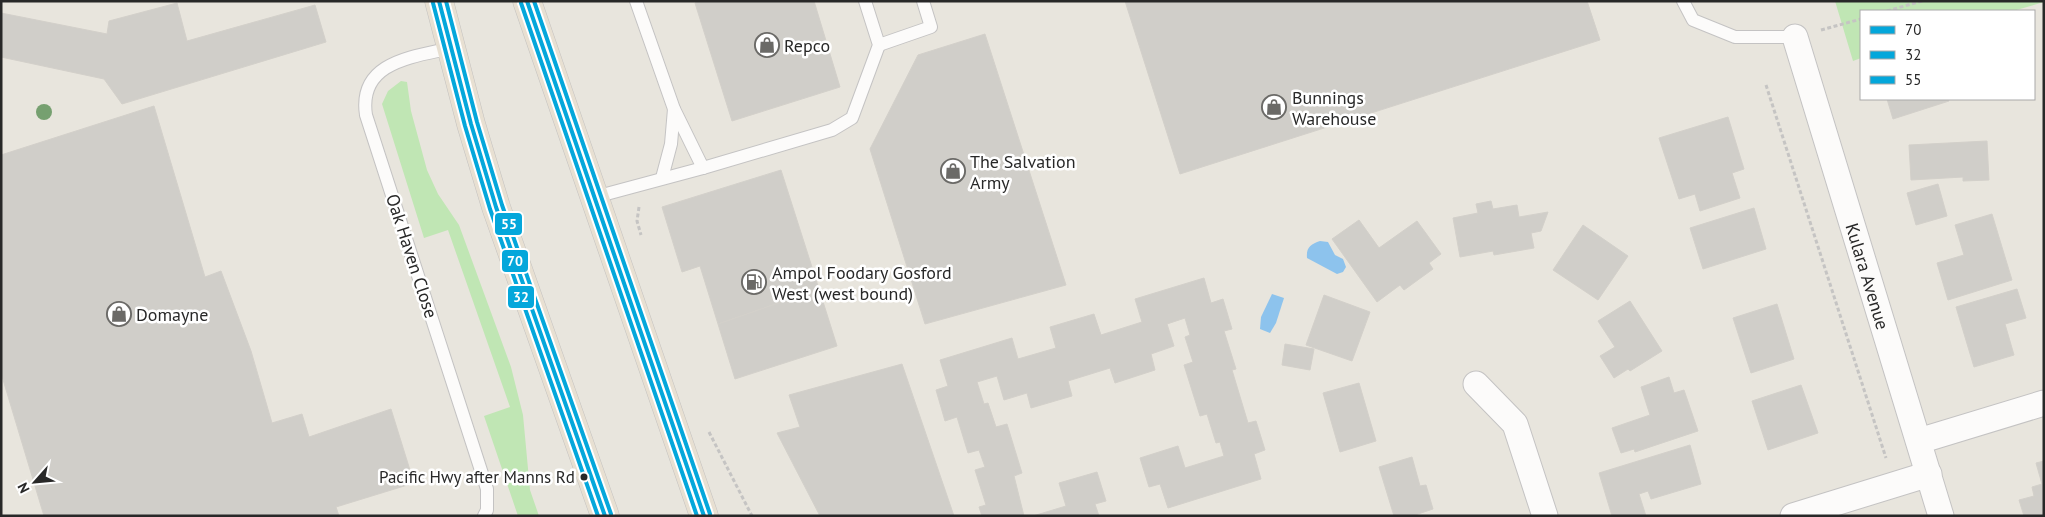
<svg xmlns="http://www.w3.org/2000/svg" width="2045" height="517" font-family="'PT Sans',sans-serif">
	<rect width="100%" height="100%" fill="#e8e5dd"/>
	<g fill="#c0e6b4">
		<polygon points="1835,1 2044,1 2044,2 2013,11 1861,11 1861,58 1853,61"/>
		<polygon points="401,81 407,82 411,111 427,170 438,194 459,225 511,367 523,415 530,490 539,516 518,516 484,416 510,407 448,230 424,238 382,104 388,91"/>
	</g>
	<g fill="#8dc3ed">
		<path d="M 1320,241 L 1328,242 L 1335,255 L 1343,259 L 1346,267 L 1343,272 L 1337,274 L 1307,258 C 1306,247 1311,244 1320,241 Z"/>
		<polygon points="1272,294 1284,298 1276,323 1270,333 1260,329 1261,317"/>
	</g>
	<g fill="#d0cec9" stroke="#d3d0ca">
		<polygon points="699,1 814,1 840,87 732,121 695,3"/>
		<polygon points="1125,1 1587,1 1600,40 1180,174"/>
		<polygon points="177,3 187,41 315,5 326,42 122,104 104,79 1,57 1,13 107,34 109,21"/>
		<polygon points="985,34 1066,285 925,324 870,149 918,55"/>
		<polygon points="1887,99 1948,99 1949,101 1893,119"/>
		<polygon points="154,106 205,277 221,271 251,351 272,423 302,414 309,437 391,409 414,483 336,507 339,516 44,516 1,373 1,155"/>
		<polygon points="1728,117 1744,169 1732,173 1740,198 1700,211 1695,194 1679,199 1659,138"/>
		<polygon points="1987,141 1989,180 1963,181 1963,177 1911,180 1909,145"/>
		<polygon points="781,170 819,289 718,324 700,266 682,272 662,207"/>
		<polygon points="1938,184 1947,216 1916,225 1907,193"/>
		<polygon points="1491,201 1493,209 1517,205 1519,217 1548,212 1541,231 1531,233 1534,248 1494,255 1493,251 1460,257 1453,218 1478,213 1476,204"/>
		<polygon points="1754,208 1766,249 1703,269 1690,228"/>
		<polygon points="1992,214 2012,280 1948,300 1937,263 1964,255 1955,225"/>
		<polygon points="1359,220 1379,248 1417,221 1441,254 1429,263 1433,269 1404,290 1400,285 1377,302 1332,239"/>
		<polygon points="1583,225 1628,256 1598,300 1553,270"/>
		<polygon points="1204,278 1211,303 1223,299 1232,329 1224,331 1236,369 1232,370 1248,423 1256,421 1265,450 1254,454 1261,479 1168,508 1160,484 1149,487 1140,458 1178,446 1185,468 1224,456 1220,442 1216,443 1207,414 1200,416 1184,365 1193,362 1185,337 1190,335 1185,318 1167,324 1174,346 1151,354 1155,370 1115,383 1110,368 1068,381 1072,396 1031,408 1027,393 1004,400 997,376 977,382 984,404 988,403 996,427 1007,424 1022,473 1014,476 1024,516 982,516 979,507 986,505 975,470 985,467 979,450 968,453 957,417 945,421 936,390 948,386 940,360 1012,338 1018,359 1056,348 1050,327 1094,314 1101,335 1142,322 1135,299"/>
		<polygon points="819,289 837,346 735,379 718,324"/>
		<polygon points="2017,289 2026,318 2005,324 2014,355 1974,367 1956,307"/>
		<polygon points="1324,295 1370,312 1352,361 1306,345"/>
		<polygon points="1630,301 1662,351 1630,371 1628,369 1614,378 1600,356 1615,347 1598,321"/>
		<polygon points="1777,304 1794,359 1751,373 1733,318"/>
		<polygon points="1285,344 1314,349 1310,370 1282,365"/>
		<polygon points="902,364 954,516 820,516 777,433 800,427 789,395"/>
		<polygon points="1669,377 1674,393 1684,390 1698,431 1635,452 1634,449 1621,453 1612,428 1650,415 1641,387"/>
		<polygon points="1359,383 1376,441 1340,452 1323,393"/>
		<polygon points="1801,385 1818,433 1768,450 1752,401"/>
		<polygon points="1690,445 1701,484 1651,499 1648,491 1639,494 1646,516 1612,516 1599,473"/>
		<polygon points="1412,457 1420,486 1426,485 1433,509 1412,516 1394,516 1379,467"/>
		<polygon points="2044,461 2044,516 2024,516 2019,500 2034,496 2032,487 2042,484 2036,463"/>
		<polygon points="1097,472 1106,501 1095,504 1099,516 1033,516 1066,506 1059,483"/>
	</g>
	<g fill="none" stroke-linecap="round" stroke-linejoin="round">
		<defs>
			<g id="lane">
				<polyline points="636,1 674,109 703,168"/>
				<polyline points="1683,1 1693,20 1735,37 1795,37"/>
				<polyline points="879,45 931,27 923,1"/>
				<path d="M 451,48 C 412,57 358,62 366,115 L 487,489 L 487,510 L 484,516"/>
				<polyline points="662,178 671,144 674,109"/>
				<polyline points="595,197 703,168 832,130 852,118 879,45 865,1"/>
			</g>
			<g id="street">
				<path id="s1" d="M 1795,37 L 1941,516"/>
				<polyline points="1476,384 1515,424 1545,516"/>
				<polyline points="1919,441 2044,403"/>
				<polyline points="1793,516 1929,474"/>
			</g>
			<g id="highway">
				<polyline points="439,1 471,124 496,207 605,516"/>
				<polyline points="527,1 704,516"/>
			</g>
		</defs>
		<use href="#lane" stroke="#c4c3c3" stroke-width="14"/>
		<use href="#street" stroke="#c4c3c3" stroke-width="27"/>
		<use href="#highway" stroke="#c4c2c0" stroke-width="29"/>
		<g stroke="#c5c4c3" stroke-width="3" stroke-dasharray="4 2.5" stroke-linecap="butt">
			<polyline points="1887,11 1922,1"/>
			<polyline points="1821,30 1861,19"/>
			<polyline points="1766,85 1886,458"/>
			<polyline points="639,207 637,221 641,235"/>
			<polyline points="709,432 752,516"/>
		</g>
		<use href="#lane" stroke="#fcfbfa" stroke-width="12"/>
		<use href="#street" stroke="#fcfbfa" stroke-width="25"/>
		<use href="#highway" stroke="#e8e0d2" stroke-width="28"/>
		<defs>
			<g id="bus-1">
				<polyline points="439,1 471,124 496,207 605,516"/>
				<polyline points="527,1 704,516"/>
			</g>
			<g id="bus-2">
				<polyline points="433,3 465,126 490,209 598,516"/>
				<polyline points="521,3 697,516"/>
			</g>
			<g id="bus-3">
				<polyline points="446,1 477,122 502,205 611,514"/>
				<polyline points="534,1 710,514"/>
			</g>
		</defs>
		<use href="#bus-1" stroke="#fff" stroke-width="8"/>
		<use href="#bus-2" stroke="#fff" stroke-width="8"/>
		<use href="#bus-3" stroke="#fff" stroke-width="8"/>
		<use href="#bus-1" stroke="#04a7db" stroke-width="4"/>
		<use href="#bus-2" stroke="#04a7db" stroke-width="4"/>
		<use href="#bus-3" stroke="#04a7db" stroke-width="4"/>
	</g>
	<circle fill="#76a070" cx="44" cy="112" r="8"/>
	<defs>
		<symbol id="shop-ring" viewBox="-11 -11 22 22"><circle r="9.5" fill="#fff" stroke="#6b6a67" stroke-width="1.5"/><path d="M-5-2.5h2.3a2.7 3.5 0 0 1 5.4 0H5L5.5 6h-11ZM-1.5-2.5h3a1.5 2.3 0 0 0-3 0Z" fill="#6b6a67"/></symbol>
		<symbol id="fuel-ring" viewBox="-11 -11 22 22"><circle r="9.5" fill="#fff" stroke="#6b6a67" stroke-width="1.5"/><path d="M-5.5-6h7V0h2V4h1.3V-2.5L3-4.5l.8-.8L6-3V5H2.5V1h-1V6h-7ZM-4.2-4.7v3.2H.2V-4.7Z" fill="#6b6a67"/></symbol>
	</defs>
	<g fill-rule="evenodd">
		<use href="#shop-ring" x="753" y="31" width="28" height="28"/>
		<use href="#shop-ring" x="1260" y="93" width="28" height="28"/>
		<use href="#shop-ring" x="939" y="157" width="28" height="28"/>
		<use href="#fuel-ring" x="740" y="268" width="28" height="28"/>
		<use href="#shop-ring" x="105" y="300" width="28" height="28"/>
	</g>
	<circle fill="#282828" stroke="#fff" stroke-width="2" cx="584" cy="477" r="4.5"/>
	<g text-anchor="middle" dominant-baseline="central" stroke-width="5" stroke-linejoin="round" paint-order="stroke">
		<g font-size="17" fill="#282828" stroke="#fff" text-anchor="end">
			<text x="575" y="477">Pacific Hwy after Manns Rd</text>
		</g>
		<g font-size="18" fill="#282828" stroke="#fff" text-anchor="start">
			<text x="784" y="45">Repco</text>
			<text x="1292" y="97">Bunnings<tspan x="1292" dy="21">Warehouse</tspan></text>
			<text x="970" y="161">The Salvation<tspan x="970" dy="21">Army</tspan></text>
			<text x="772" y="272">Ampol Foodary Gosford<tspan x="772" dy="21">West (west bound)</tspan></text>
			<text x="136" y="314">Domayne</text>
		</g>
		<g font-size="18" fill="#282828" stroke="#fff">
			<text transform="translate(412 256) rotate(72)">Oak Haven Close</text>
			<text stroke="none"><textPath href="#s1" startOffset="250">Kulara Avenue</textPath></text>
		</g>
	</g>
	<g stroke="#fff" stroke-width="2">
		<rect x="494" y="212" width="29" height="24" rx="5" fill="#04a7db"/>
		<rect x="501" y="249" width="28" height="24" rx="5" fill="#04a7db"/>
		<rect x="507" y="285" width="28" height="24" rx="5" fill="#04a7db"/>
	</g>
	<g font-size="14" text-anchor="middle" font-weight="bold" fill="#fff">
		<text x="509" y="229">55</text>
		<text x="515" y="266">70</text>
		<text x="521" y="302">32</text>
	</g>
	<rect width="2045" height="517" fill="none" stroke="#282828" stroke-width="5"/>
	<rect x="1860" y="10" width="175" height="90" fill="#ffffff" stroke="#a9a9a9"/>
	<rect x="1870" y="26" width="25" height="8" fill="#04a7db" stroke="#a9a9a9"/>
	<text x="1905" y="35" font-size="15" fill="#282828">70</text>
	<rect x="1870" y="51" width="25" height="8" fill="#04a7db" stroke="#a9a9a9"/>
	<text x="1905" y="60" font-size="15" fill="#282828">32</text>
	<rect x="1870" y="76" width="25" height="8" fill="#04a7db" stroke="#a9a9a9"/>
	<text x="1905" y="85" font-size="15" fill="#282828">55</text>
	<g transform="translate(35 482) rotate(243)" stroke="#ffffff" stroke-width="4" paint-order="stroke">
	<path d="M0-4L9 19L0 12L-9 19Z" fill="#282828"/>
	<text y="-8" font-size="14" font-weight="bold" text-anchor="middle" fill="#282828">N</text>
	</g>
</svg>
